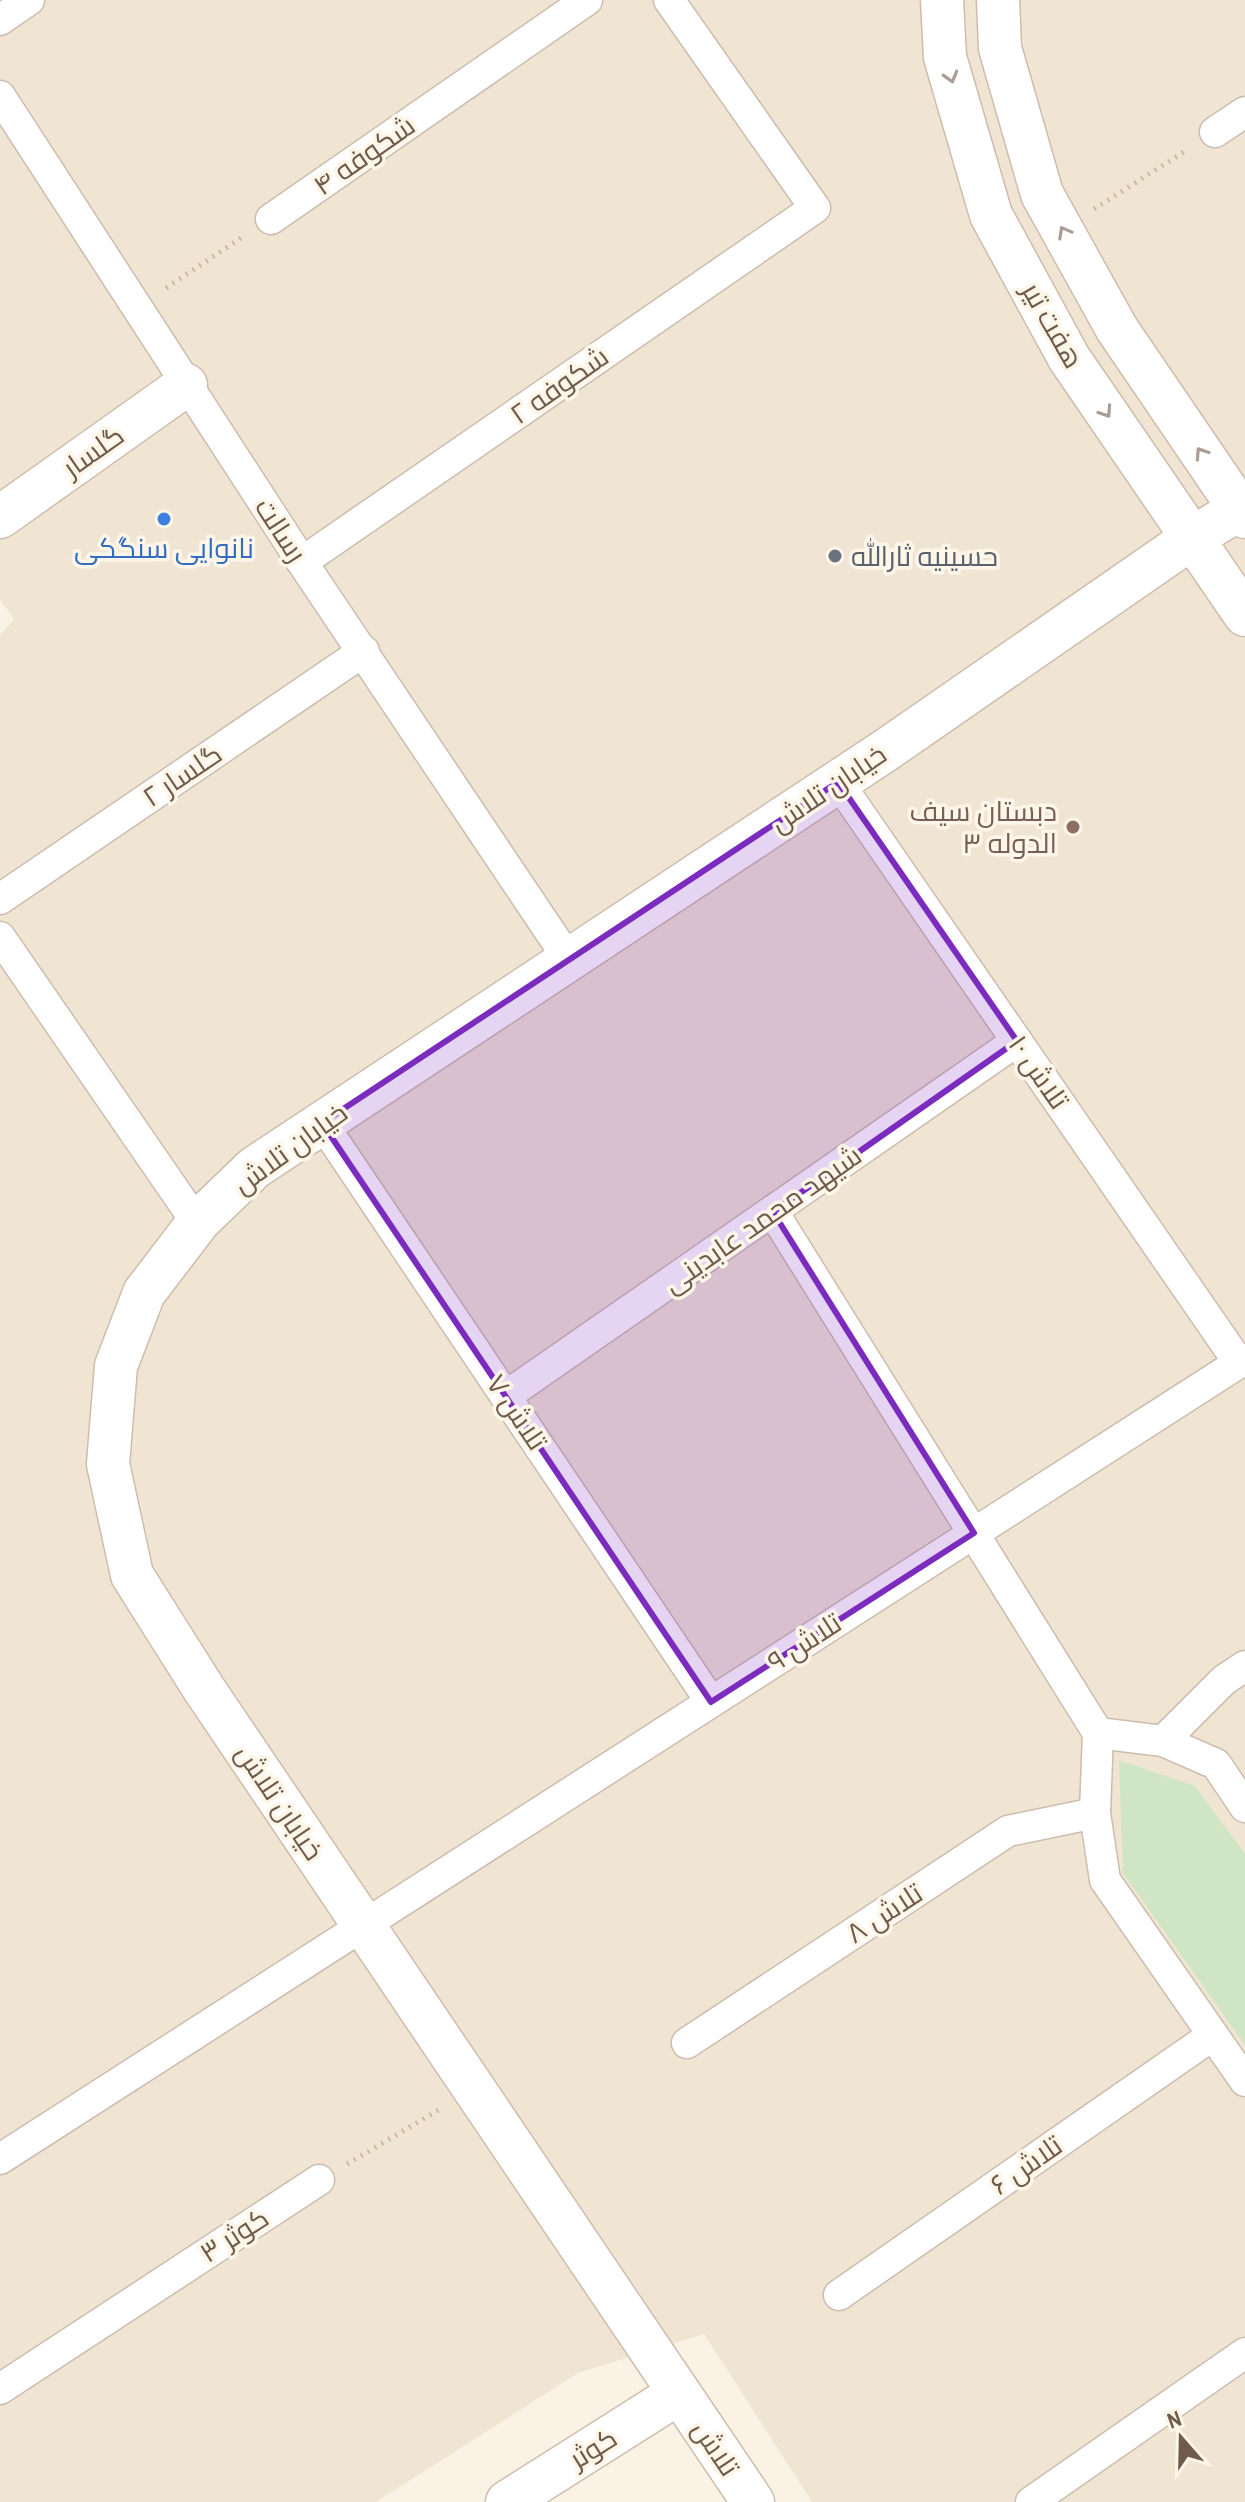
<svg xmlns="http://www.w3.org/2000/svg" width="1245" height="2502" font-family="'Archivo Narrow',Cairo,sans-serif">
	<rect width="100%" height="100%" fill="#faf2e4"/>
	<polygon fill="#f0e5d3" points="0,0 1245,0 1245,2502 812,2502 704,2334 578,2373 376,2502 0,2502 0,635 14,619 0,600"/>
	<polygon fill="#cfe5c4" points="1119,1760 1195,1786 1245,1854 1245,2045 1123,1873"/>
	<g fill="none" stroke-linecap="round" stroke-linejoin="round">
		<defs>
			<g id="street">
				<polyline points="0,20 29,0"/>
				<polyline points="0,96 302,562 569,960"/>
				<polyline points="1215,132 1245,112"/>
				<polyline points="271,219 587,0"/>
				<polyline points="302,562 815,208 669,0"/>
				<polyline points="838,782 1239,1363"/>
				<polyline points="0,899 364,651"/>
				<polyline points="0,937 197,1223"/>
				<polyline points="322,1123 711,1702"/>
				<polyline points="773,1212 1098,1733 1095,1813 1105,1880 1245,2081"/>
				<polyline points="506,1396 1017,1041"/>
				<polyline points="1098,1733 1163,1741 1216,1764 1245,1807"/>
				<polyline points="1163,1741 1224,1680 1245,1666"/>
				<polyline points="687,2043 1008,1831 1095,1813"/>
				<polyline points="0,2159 1245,1359"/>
				<polyline points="839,2295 1213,2035"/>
				<polyline points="0,2389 319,2180"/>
				<polyline points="1031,2502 1245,2353"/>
			</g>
			<g id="secondary">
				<polyline points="942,0 945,57 991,215 1069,358 1245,615"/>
				<polyline points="998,0 1000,48 1042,194 1117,329 1245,517"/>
				<polyline points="0,517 186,385"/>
				<polyline points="507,2502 679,2393"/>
				<polyline points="753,2502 204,1689 132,1575 108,1464 116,1366 144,1293 199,1221 254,1168 886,750 1192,538 1245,506"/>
			</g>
		</defs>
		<use href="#street" stroke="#ccbdae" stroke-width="33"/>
		<use href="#secondary" stroke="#cebdac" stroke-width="45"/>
		<g stroke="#d1b7a2" stroke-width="5" stroke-dasharray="2 6" stroke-linecap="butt">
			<polyline points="1094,209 1187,150"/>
			<polyline points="166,288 244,236"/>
			<polyline points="347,2164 442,2108"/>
		</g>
		<use href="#street" stroke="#fff" stroke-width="30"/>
		<use href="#secondary" stroke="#fff" stroke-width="42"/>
	</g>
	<defs><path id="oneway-chevron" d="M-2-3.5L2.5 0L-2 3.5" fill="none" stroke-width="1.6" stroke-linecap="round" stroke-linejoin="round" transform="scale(2)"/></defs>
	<g stroke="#a99d94">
		<use href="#oneway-chevron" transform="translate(951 77) rotate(74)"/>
		<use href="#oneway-chevron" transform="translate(1064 232) rotate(-119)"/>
		<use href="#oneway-chevron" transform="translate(1106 412) rotate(56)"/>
		<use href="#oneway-chevron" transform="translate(1201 453) rotate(-124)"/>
	</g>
	<path fill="#7b2cbf" fill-opacity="0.2" stroke="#7b2cbf" stroke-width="6" stroke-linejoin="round" d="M 838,782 L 1017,1041 L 773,1212 L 974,1533 L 711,1702 L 322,1123 Z"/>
	<circle fill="#3f7fe0" stroke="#fdf6e9" stroke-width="3" cx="164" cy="519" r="8"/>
	<circle fill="#6b7280" stroke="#fdf6e9" stroke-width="3" cx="835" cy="556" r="8"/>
	<circle fill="#8d6e63" stroke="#fdf6e9" stroke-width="3" cx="1073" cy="827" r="8"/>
	<g text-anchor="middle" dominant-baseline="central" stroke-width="7" stroke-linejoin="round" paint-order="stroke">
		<g font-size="28" fill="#6f5b4c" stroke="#fdf6e9">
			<text transform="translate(364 155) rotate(-35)">شکوفه ۴</text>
			<text transform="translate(1053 325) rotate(60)">هفت تیر</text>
			<text transform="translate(559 385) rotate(-35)">شکوفه ۲</text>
			<text transform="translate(93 451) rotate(-35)">گلسار</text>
			<text transform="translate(281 530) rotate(57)">رسالت</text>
			<text transform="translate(182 775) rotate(-34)">گلسار ۲</text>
			<text transform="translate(828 788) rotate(-34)">خیابان تلاش</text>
			<text transform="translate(1039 1072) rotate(55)">تلاش ۱۰</text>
			<text transform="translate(290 1148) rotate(-36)">خیابان تلاش</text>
			<text transform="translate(762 1219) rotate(-35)">شیهد محمد عابدینی</text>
			<text transform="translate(517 1412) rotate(56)">تلاش ۷</text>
			<text transform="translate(804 1642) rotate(-33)">تلاش ۹</text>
			<text transform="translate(280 1802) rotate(56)">خیابان تلاش</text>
			<text transform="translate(884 1913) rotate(-33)">تلاش ۸</text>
			<text transform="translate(1026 2165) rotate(-35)">تلاش ۶</text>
			<text transform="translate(234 2235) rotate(-33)">کوثر ۳</text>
			<text transform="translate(593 2448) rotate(-32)">کوثر</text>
			<text transform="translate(716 2448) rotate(56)">تلاش</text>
		</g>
		<g font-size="28" fill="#366cbe" stroke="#fdf6e9">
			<text x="164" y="548">نانوایی سنگکی</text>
		</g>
		<g font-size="28" fill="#5b616d" stroke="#fdf6e9" text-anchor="start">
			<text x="851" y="556">حسینیه ثارالله</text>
		</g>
		<g font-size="28" fill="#785e54" stroke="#fdf6e9" text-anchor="end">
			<text x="1057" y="811">دبستان سیف<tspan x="1057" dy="32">الدوله ۳</tspan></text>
		</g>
	</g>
	<g transform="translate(1181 2438) rotate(340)" stroke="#fdf6e9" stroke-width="6" paint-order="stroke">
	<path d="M0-6L14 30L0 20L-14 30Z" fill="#6f5b4c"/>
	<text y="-12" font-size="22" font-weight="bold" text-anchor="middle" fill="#6f5b4c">N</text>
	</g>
</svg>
